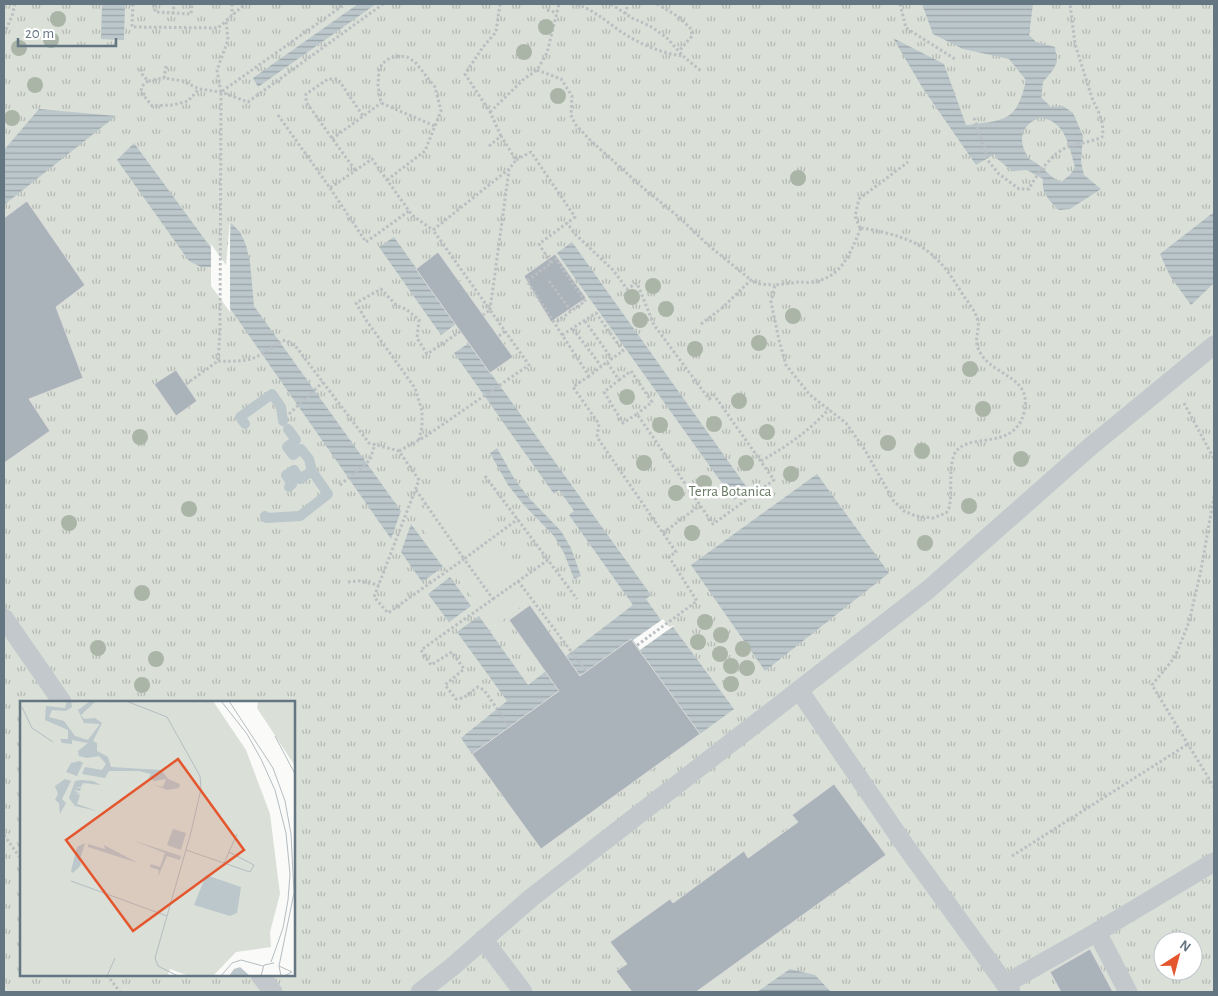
<svg xmlns="http://www.w3.org/2000/svg" width="1218" height="996" font-family="'Alegreya Sans',sans-serif">
	<defs>
		<pattern id="park-tufts" width="24" height="20" patternUnits="userSpaceOnUse" patternTransform="scale(1.25)"><rect width="24" height="20" fill="#dadfd7"/><path d="M3 7l-1-3M5 7V3M7 7l1-3M15 17l-1-3M17 17v-4M19 17l1-3" fill="none" stroke="#b4b9b4"/></pattern>
		<pattern id="water-rules" width="6" height="5" patternUnits="userSpaceOnUse" patternTransform="scale(1.25)"><rect width="6" height="5" fill="#bbc7cb"/><path d="M0 2.5h6" fill="none" stroke="#9ca6aa"/></pattern>
	</defs>
	<rect width="100%" height="100%" fill="#fafaf8"/>
	<path fill="url(#park-tufts)" fill-rule="evenodd" d="M 4,4 L 1214,4 L 1214,992 L 4,992 ZM 21,702 L 294,702 L 294,975 L 21,975 ZM 1163,941 L 1193,941 L 1193,971 L 1163,971 Z"/>
	<polygon fill="#dadfd7" points="449,479 539,593 495,626 441,557 416,517"/>
	<g fill="url(#water-rules)" fill-rule="evenodd">
		<polygon points="102,4 125,4 124,40 101,39"/>
		<polygon points="358,4 376,4 258,87 253,78"/>
		<path d="M 922,4 L 1033,4 L 1029,35 L 1036,42 L 1055,47 L 1057,62 L 1053,70 L 1043,82 L 1041,97 L 1051,107 L 1063,106 L 1073,113 L 1083,136 L 1081,162 L 1084,175 L 1101,189 L 1070,209 L 1059,210 C 1049,200 1041,193 1043,179 L 1027,170 L 1012,171 L 995,157 L 995,154 L 976,165 L 922,87 L 893,38 L 944,64 L 966,125 C 1005,120 1017,122 1026,80 L 1009,59 L 963,49 L 933,34 ZM 1039,118 C 1065,119 1069,146 1075,167 L 1070,175 L 1061,182 C 1048,177 1042,164 1029,159 C 1018,143 1019,126 1039,118 Z"/>
		<polygon points="39,109 116,116 4,205 4,150"/>
		<polygon points="134,143 228,271 231,223 240,232 246,245 250,262 254,306 401,511 391,539 211,281 211,267 201,267 189,261 117,160"/>
		<polygon points="1214,212 1214,283 1191,305 1170,276 1160,254"/>
		<polygon points="394,237 456,324 441,335 379,247"/>
		<polygon points="572,242 748,489 734,500 557,253"/>
		<polygon points="469,343 651,595 646,599 668,630 673,627 734,709 700,734 631,639 472,754 461,738 507,701 457,632 479,616 528,685 633,605 569,515 574,511 559,490 554,494 454,353"/>
		<polygon points="497,448 515,480 530,499 561,531 571,548 581,576 574,579 564,553 554,536 523,504 508,485 490,453"/>
		<polygon points="817,474 889,573 765,671 691,565"/>
		<polygon points="411,524 443,567 422,582 401,552"/>
		<polygon points="450,577 471,606 449,622 428,594"/>
		<polygon points="790,969 815,975 831,992 757,992"/>
	</g>
	<g fill="#fafaf8">
		<polygon points="230,221 230,312 211,286 211,244 226,265"/>
		<polygon points="663,619 669,627 675,625 640,650 633,640"/>
	</g>
	<g fill="none" stroke-linecap="round" stroke-linejoin="round">
		<g stroke="#bbc7cb" stroke-width="10">
			<polyline points="245,424 240,417 272,394 281,407 283,421"/>
			<polyline points="288,429 296,440 287,447 293,455 301,449 309,459 312,471"/>
			<polyline points="265,516 266,518 300,516 328,494 312,471 300,479 294,470 286,475 292,484 289,487"/>
		</g>
	</g>
	<g fill="#aab3b9" stroke="#dcdcda">
		<polygon points="27,201 85,285 56,307 83,378 29,399 50,431 4,463 4,218"/>
		<polygon points="438,252 513,357 490,373 416,269"/>
		<polygon points="555,254 586,298 551,322 524,276"/>
		<polygon points="176,370 197,401 176,416 154,384"/>
		<polygon points="530,605 580,676 631,639 700,734 541,849 472,754 559,691 509,620"/>
		<polygon points="834,784 886,855 696,992 632,992 616,971 627,964 610,942 670,899 673,903 744,851 748,858 798,822 792,815"/>
		<polygon points="1090,949 1113,992 1061,992 1050,972"/>
	</g>
	<g fill="none" stroke-linecap="round" stroke-linejoin="round">
		<g stroke="#bbbfc2" stroke-width="3" stroke-dasharray="2.5 2.5" stroke-linecap="butt">
			<polyline points="133,4 132,27 218,28 245,4"/>
			<polyline points="155,4 155,12 191,14 192,4"/>
			<polyline points="232,4 232,15"/>
			<polyline points="500,4 496,32 483,47 465,74 490,112 501,136"/>
			<path d="M 577,4 C 592,10 604,19 617,29 C 637,43 660,53 683,56"/>
			<polyline points="611,4 632,18 650,26 666,37 683,56 701,71"/>
			<polyline points="657,4 679,17 691,29 692,36 679,51"/>
			<polyline points="900,4 906,28 955,59"/>
			<polyline points="547,10 557,13"/>
			<polyline points="173,14 174,4"/>
			<polyline points="625,14 628,4"/>
			<polyline points="4,34 12,16 15,4"/>
			<polyline points="166,66 164,78 183,81 199,89 221,92 248,102 383,4"/>
			<polyline points="141,69 141,73 148,81 164,78"/>
			<polyline points="537,70 561,79 572,96 571,115 575,124 589,139 642,187 680,218 708,245 751,280"/>
			<polyline points="148,81 142,86 141,92 152,106 173,105 188,101 199,89"/>
			<polyline points="221,92 217,70 228,40 226,21"/>
			<polyline points="490,112 524,79 537,70 547,53 559,4"/>
			<polyline points="278,115 330,188 372,159 412,215 433,230"/>
			<path d="M 974,118 L 989,162 L 999,174 L 1019,189 L 1029,189 C 1036,175 1053,152 1068,147 C 1080,143 1091,142 1102,137 C 1105,126 1099,111 1093,101 L 1075,44 L 1070,4"/>
			<polyline points="332,139 381,103"/>
			<polyline points="489,146 501,136 516,160 509,169 433,230 490,310"/>
			<polyline points="516,160 531,152 575,217 539,244 551,263 527,281 589,376 607,362 619,380 604,392 623,423 637,414 713,524 774,480 714,395 709,399 654,325 637,283 627,289 613,270 575,234 567,223"/>
			<polyline points="355,170 306,102 306,94 328,79 338,79 363,116"/>
			<polyline points="387,180 425,151 441,111 435,87 415,62 407,57 399,56 390,58 383,63 379,69 378,85 381,103 435,126"/>
			<polyline points="330,188 366,242 409,211"/>
			<polyline points="860,228 855,216 859,199 908,162"/>
			<path d="M 861,228 C 870,229 878,231 886,233 C 927,243 942,260 963,295 C 968,302 976,312 978,321 C 980,334 972,340 981,354 C 995,377 1033,376 1024,413 C 1013,453 965,430 954,455 C 948,471 953,491 949,508 L 946,513 L 933,518 L 916,516 L 904,511 L 893,500 L 865,450 L 846,423 L 810,395 L 786,365 L 779,340 L 771,302 L 775,285 C 783,284 791,283 799,282 C 804,282 809,283 814,282 C 843,276 850,253 861,228 Z"/>
			<polyline points="551,263 556,259 585,301 555,323"/>
			<polyline points="549,281 571,311"/>
			<polyline points="490,310 509,170"/>
			<polyline points="585,321 612,359"/>
			<polyline points="701,324 722,308 751,280 760,284 775,285"/>
			<polyline points="573,329 601,366"/>
			<polyline points="562,335 596,313 623,351 607,362"/>
			<polyline points="499,336 505,331"/>
			<path d="M 218,361 C 252,362 254,360 281,341 L 286,340 L 297,348 L 369,443 L 399,451 L 419,480 L 374,597 L 388,613 L 464,559 L 493,599 L 421,650 L 431,665 L 452,652 L 464,669 L 445,685 L 456,699 L 463,698 L 478,687 L 484,690 L 510,727"/>
			<polyline points="589,376 573,387 599,424 597,437 676,552 669,557 697,601 636,646"/>
			<polyline points="619,380 631,371 652,402 637,414"/>
			<polyline points="186,384 218,361 220,330 221,92 345,4"/>
			<polyline points="1184,403 1214,459"/>
			<polyline points="289,414 323,382"/>
			<polyline points="419,440 422,426 422,411 415,388 366,320 356,303 381,289 397,306 406,309 419,320 417,338 427,354 461,331"/>
			<polyline points="399,451 426,436 529,365 490,310 483,315"/>
			<path d="M 761,461 C 787,446 808,432 829,409"/>
			<polyline points="485,476 548,560"/>
			<polyline points="340,485 370,460 375,444"/>
			<polyline points="416,490 464,559 518,519"/>
			<polyline points="1214,496 1201,570 1189,622 1175,657 1152,685 1214,787"/>
			<polyline points="663,533 699,506"/>
			<polyline points="518,581 586,671"/>
			<polyline points="348,582 359,581 379,585"/>
			<polyline points="493,599 548,560 577,599"/>
			<polyline points="4,835 21,859"/>
			<polyline points="1012,856 1188,744"/>
			<polyline points="107,975 120,992"/>
		</g>
		<g stroke="#c3c8cc" stroke-width="19">
			<polyline points="4,618 62,702"/>
			<polyline points="799,690 904,844 1011,992"/>
			<polyline points="1097,932 1128,992"/>
			<polyline points="483,939 523,992"/>
			<polyline points="260,975 273,992"/>
			<polyline points="1005,984 1097,932 1214,862"/>
			<polyline points="420,992 452,967 531,898 929,589 1091,446 1214,345"/>
		</g>
	</g>
	<g fill="#aab4a7">
		<circle cx="58" cy="19" r="8"/>
		<circle cx="546" cy="27" r="8"/>
		<circle cx="51" cy="40" r="8"/>
		<circle cx="19" cy="48" r="8"/>
		<circle cx="524" cy="52" r="8"/>
		<circle cx="35" cy="85" r="8"/>
		<circle cx="558" cy="96" r="8"/>
		<circle cx="12" cy="118" r="8"/>
		<circle cx="798" cy="178" r="8"/>
		<circle cx="653" cy="286" r="8"/>
		<circle cx="632" cy="297" r="8"/>
		<circle cx="666" cy="309" r="8"/>
		<circle cx="793" cy="316" r="8"/>
		<circle cx="640" cy="320" r="8"/>
		<circle cx="759" cy="343" r="8"/>
		<circle cx="695" cy="349" r="8"/>
		<circle cx="970" cy="369" r="8"/>
		<circle cx="627" cy="397" r="8"/>
		<circle cx="739" cy="401" r="8"/>
		<circle cx="983" cy="409" r="8"/>
		<circle cx="714" cy="424" r="8"/>
		<circle cx="660" cy="425" r="8"/>
		<circle cx="767" cy="432" r="8"/>
		<circle cx="140" cy="437" r="8"/>
		<circle cx="888" cy="443" r="8"/>
		<circle cx="922" cy="451" r="8"/>
		<circle cx="1021" cy="459" r="8"/>
		<circle cx="644" cy="463" r="8"/>
		<circle cx="746" cy="463" r="8"/>
		<circle cx="791" cy="474" r="8"/>
		<circle cx="704" cy="483" r="8"/>
		<circle cx="676" cy="493" r="8"/>
		<circle cx="969" cy="506" r="8"/>
		<circle cx="189" cy="509" r="8"/>
		<circle cx="69" cy="523" r="8"/>
		<circle cx="692" cy="533" r="8"/>
		<circle cx="925" cy="543" r="8"/>
		<circle cx="142" cy="593" r="8"/>
		<circle cx="705" cy="622" r="8"/>
		<circle cx="721" cy="635" r="8"/>
		<circle cx="698" cy="642" r="8"/>
		<circle cx="98" cy="648" r="8"/>
		<circle cx="743" cy="649" r="8"/>
		<circle cx="720" cy="654" r="8"/>
		<circle cx="156" cy="659" r="8"/>
		<circle cx="731" cy="666" r="8"/>
		<circle cx="747" cy="668" r="8"/>
		<circle cx="731" cy="684" r="8"/>
		<circle cx="142" cy="685" r="8"/>
	</g>
	<g text-anchor="middle" dominant-baseline="central" stroke-width="5" stroke-linejoin="round" paint-order="stroke">
		<g font-size="15" fill="#687a64" stroke="#fff">
			<text x="730" y="491">Terra Botanica</text>
		</g>
	</g>
	<g transform="translate(20 701)">
		<rect width="275" height="275" fill="#fafaf8"/>
		<path d="M 238,0 L 275,0 L 275,65 L 237,7 Z" fill="#dadfd7"/>
		<path d="M 0,0 L 193,0 L 226,49 L 250,113 L 260,193 L 250,231 L 251,246 L 216,251 L 193,275 L 169,275 L 150,268 L 148,273 L 151,275 L 0,275 Z" fill="#dadfd7"/>
		<path d="M 57,22 L 63,27 L 76,23 L 78,27 L 64,36 L 55,35 L 53,29 L 57,29 Z" fill="#dadfd7"/>
		<path d="M 47,0 L 51,0 L 52,6 L 46,10 L 32,9 L 29,16 L 44,20 L 55,35 L 68,39 L 80,23 L 64,22 L 58,9 L 70,0 L 76,0 L 61,14 L 64,18 L 75,17 L 82,22 L 73,40 L 77,42 L 77,50 L 88,56 L 91,66 L 141,69 L 148,78 L 160,83 L 159,87 L 147,89 L 137,85 L 131,83 L 143,86 L 146,78 L 134,80 L 129,76 L 131,73 L 119,70 L 89,70 L 85,77 L 62,73 L 65,66 L 82,69 L 86,63 L 79,55 L 67,57 L 59,55 L 58,50 L 68,42 L 52,39 L 52,43 L 42,42 L 40,38 L 48,38 L 48,29 L 25,19 L 26,5 L 45,7 ZM 60,60 L 63,62 L 57,75 L 46,71 L 51,62 ZM 45,78 L 51,80 L 42,98 L 46,102 L 40,113 L 39,102 L 35,99 L 38,93 L 35,85 ZM 61,79 L 73,80 L 81,84 L 63,82 L 61,86 L 53,86 L 61,87 L 60,90 L 54,89 L 60,93 L 53,92 L 60,94 L 57,103 L 77,110 L 55,105 L 49,97 L 55,80 ZM 153,128 L 166,132 L 161,149 L 147,144 ZM 112,139 L 161,155 L 160,159 L 147,155 L 138,176 L 139,169 L 130,166 L 131,163 L 140,166 L 145,152 ZM 65,142 L 60,158 L 63,161 L 60,160 L 61,164 L 53,172 L 51,170 L 57,146 ZM 68,143 L 85,148 L 84,144 L 118,162 L 68,146 ZM 186,174 L 221,186 L 217,212 L 210,215 L 174,204 ZM 220,266 L 230,275 L 209,275 L 214,268 Z" fill="#bbc7cb"/>
		<path fill="none" stroke="#b5bdc2" stroke-width="1" d="M 106,0 L 147,16 L 180,75 L 181,88 L 171,131 L 135,257 L 138,265 L 158,275M 201,0 L 227,33 L 241,58 L 255,89 L 266,132 L 270,173 L 268,199 L 263,227 L 251,261M 209,0 L 253,67 L 265,100 L 271,133 L 274,192 L 259,265 L 261,275M 2,6 L 12,27 L 33,41M 255,35 L 275,73M 166,149 L 230,171 L 234,164 L 209,151M 204,162 L 217,133M 51,180 L 147,215M 259,265 L 272,271 L 264,275M 87,275 L 95,257M 201,275 L 212,262 L 221,259 L 243,265M 241,275 L 244,264 L 254,262"/>
		<path fill="#e4572e" fill-opacity="0.15" stroke="#e4572e" stroke-width="2.5" d="M 158,58 L 224,149 L 113,230 L 46,139 Z"/>
		<rect width="275" height="275" fill="none" stroke="#657683" stroke-width="2.5"/>
	</g>
	<rect width="1218" height="996" fill="none" stroke="#657683" stroke-width="10"/>
	<g transform="translate(1178 956) rotate(36)"><circle r="24" fill="#ffffff" stroke="#c1c8cd"/>
	<path d="M0-4L9 19L0 12L-9 19Z" fill="#e4572e"/>
	<text y="-8" font-size="14" font-weight="bold" text-anchor="middle" fill="#657683">N</text>
	</g>
	<path d="M18 38v8h98v-8" fill="none" stroke="#657683" stroke-width="2.5"/>
	<text x="25" y="38" font-size="15" fill="#657683" stroke="#ffffff" stroke-width="4" paint-order="stroke">20 m</text>
</svg>
